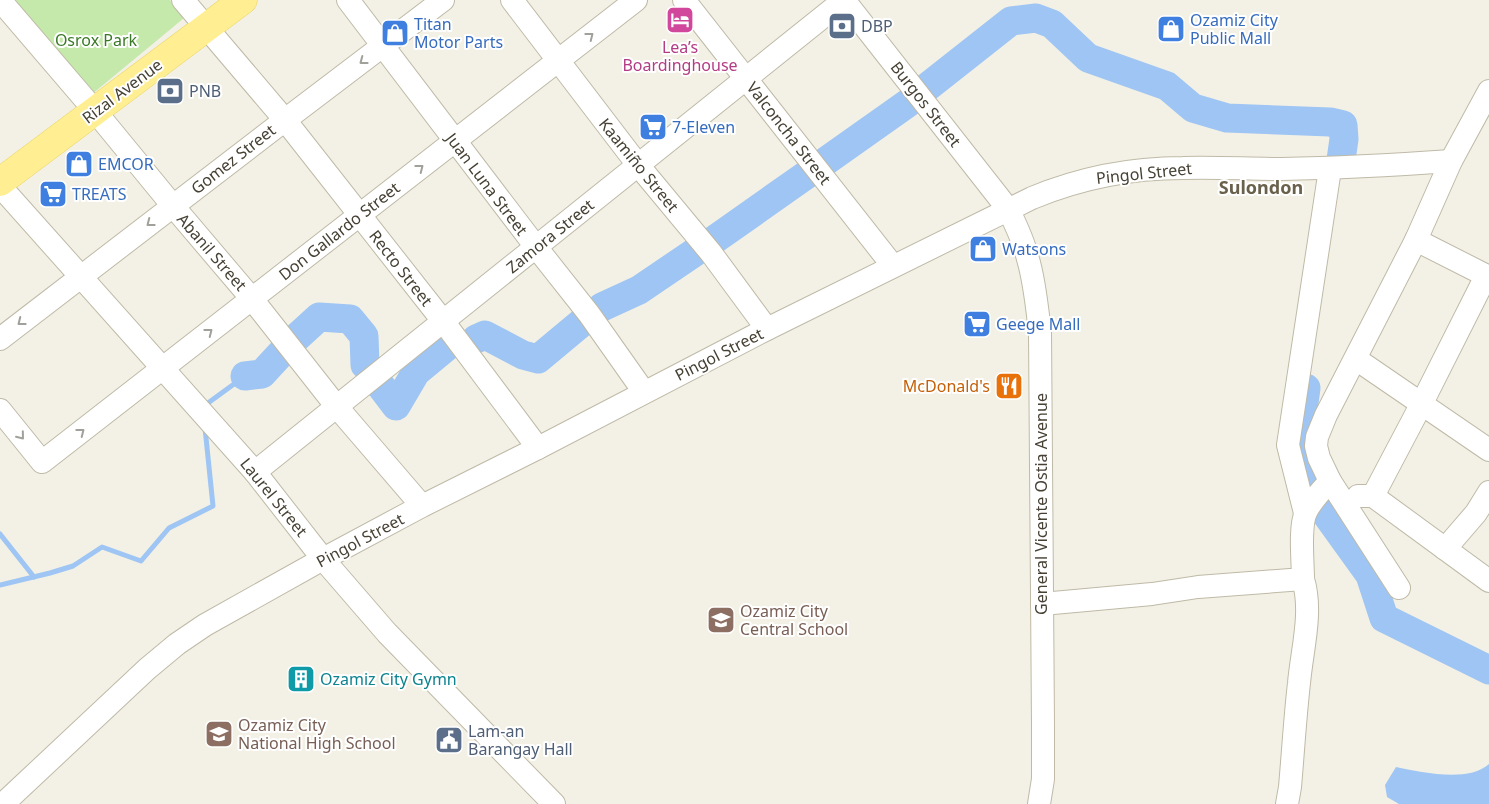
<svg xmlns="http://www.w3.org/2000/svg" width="1489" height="804" font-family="'Noto Sans',sans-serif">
	<rect width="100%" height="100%" fill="#f3f1e5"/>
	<polygon fill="#c5e9ab" points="14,0 170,0 184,18 91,95"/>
	<path fill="#9ec5f3" d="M 1489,764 L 1489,804 L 1399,804 L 1387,797 L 1385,785 L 1396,767 C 1421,772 1468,783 1489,764 Z"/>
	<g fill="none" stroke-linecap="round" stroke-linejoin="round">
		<g stroke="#9ec5f3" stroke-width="5">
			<polyline points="208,403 245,376"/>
			<polyline points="0,534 34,577"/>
			<polyline points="0,585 50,573 73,566 102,547 141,561 169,528 213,506 205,428"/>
		</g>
		<g stroke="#9ec5f3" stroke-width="29">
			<polyline points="926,88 1011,21 1036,18 1052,24 1088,58 1167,86 1193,108 1227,118 1330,122 1343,125 1344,139 1341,160"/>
			<polyline points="826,161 908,103"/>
			<polyline points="711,242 809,173"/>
			<polyline points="602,307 639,290 698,250"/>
			<polyline points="296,338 319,317 350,319 364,336 365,365"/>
			<polyline points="476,339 485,335 523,355 538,359 586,319"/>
			<polyline points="245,376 262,374 285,349"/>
			<polyline points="377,381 396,406 416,372 451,343"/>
			<polyline points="1306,388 1303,410 1301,461 1304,474 1311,486"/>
			<polyline points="1321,507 1370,575 1384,618 1489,670"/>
		</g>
		<defs>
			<g id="minor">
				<polyline points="0,0 95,111 173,206 252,299 337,407 422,506"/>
				<polyline points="183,0 285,120 443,321 538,448"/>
				<polyline points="348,0 536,247 589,314 644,392"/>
				<polyline points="512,0 638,165 711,253 767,329"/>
				<polyline points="684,0 893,266"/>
				<path d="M 844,0 L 1008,209 C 1016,225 1024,242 1028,259 C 1035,283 1037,308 1040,332 L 1043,725 L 1043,779 L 1039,804"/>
				<polyline points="0,186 255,472 323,559 387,633 554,804"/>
				<polyline points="1416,240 1489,277"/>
				<polyline points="0,339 285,120 443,0"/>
				<polyline points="1356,359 1489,450"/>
				<polyline points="0,410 42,462 636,0"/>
				<polyline points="255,472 844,0"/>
				<polyline points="1358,496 1373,496 1489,581"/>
				<polyline points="1373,496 1422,403 1486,276"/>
				<polyline points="1305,513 1288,445 1330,169"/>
				<polyline points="1445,549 1476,513 1489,492"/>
				<polyline points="1399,588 1330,481 1319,458 1316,446 1317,437 1326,415 1416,240 1451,161 1489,91"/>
				<path d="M 1042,604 L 1152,594 L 1198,587 L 1303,579 C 1303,562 1299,527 1306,512 C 1311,501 1322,490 1330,481"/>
				<path d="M 3,804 L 147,669 L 177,644 L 205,625 L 323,559 L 422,506 L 538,448 L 767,329 L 1032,198 C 1080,178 1131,168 1183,168 C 1216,167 1248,169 1281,169 C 1338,168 1395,165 1451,161"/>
				<path d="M 1287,804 L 1290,787 C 1293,753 1295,718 1299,683 C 1302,649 1313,612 1303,579"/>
			</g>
			<polyline id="major" points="0,182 243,0"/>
		</defs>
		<use href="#minor" stroke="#bfbaa7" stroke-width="24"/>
		<use href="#major" stroke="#e8d15e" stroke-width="29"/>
		<use href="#minor" stroke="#fff" stroke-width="22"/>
		<use href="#major" stroke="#ffef92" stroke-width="28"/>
	</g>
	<defs><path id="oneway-chevron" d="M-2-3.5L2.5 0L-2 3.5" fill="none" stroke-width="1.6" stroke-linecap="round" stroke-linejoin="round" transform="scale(1.25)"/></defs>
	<g stroke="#a2a09a">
		<use href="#oneway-chevron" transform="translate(590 36) rotate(-38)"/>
		<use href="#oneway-chevron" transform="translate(363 61) rotate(143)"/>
		<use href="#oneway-chevron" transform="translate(420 168) rotate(-38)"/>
		<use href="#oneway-chevron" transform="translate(150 223) rotate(142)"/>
		<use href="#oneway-chevron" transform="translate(21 322) rotate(142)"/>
		<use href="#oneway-chevron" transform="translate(209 332) rotate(-38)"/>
		<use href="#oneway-chevron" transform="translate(81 432) rotate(-38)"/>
		<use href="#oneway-chevron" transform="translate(21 436) rotate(51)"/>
	</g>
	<defs>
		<symbol id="hotel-square" viewBox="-11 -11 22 22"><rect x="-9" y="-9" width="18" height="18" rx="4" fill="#d1479c" stroke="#fff"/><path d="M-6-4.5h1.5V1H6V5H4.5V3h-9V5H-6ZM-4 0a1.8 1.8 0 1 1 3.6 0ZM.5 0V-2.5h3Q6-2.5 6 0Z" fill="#fff"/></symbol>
		<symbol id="bank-square" viewBox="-11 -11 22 22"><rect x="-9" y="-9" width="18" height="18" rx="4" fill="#5c6f8a" stroke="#fff"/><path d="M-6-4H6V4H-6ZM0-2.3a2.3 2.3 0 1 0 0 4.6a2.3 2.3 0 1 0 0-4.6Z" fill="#fff"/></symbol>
		<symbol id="shop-square" viewBox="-11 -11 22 22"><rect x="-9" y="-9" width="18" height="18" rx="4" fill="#3f7fe0" stroke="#fff"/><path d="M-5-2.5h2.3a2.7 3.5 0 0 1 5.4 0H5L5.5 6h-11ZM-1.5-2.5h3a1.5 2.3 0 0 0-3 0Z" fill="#fff"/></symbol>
		<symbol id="supermarket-square" viewBox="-11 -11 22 22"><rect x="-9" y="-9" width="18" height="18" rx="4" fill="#3f7fe0" stroke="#fff"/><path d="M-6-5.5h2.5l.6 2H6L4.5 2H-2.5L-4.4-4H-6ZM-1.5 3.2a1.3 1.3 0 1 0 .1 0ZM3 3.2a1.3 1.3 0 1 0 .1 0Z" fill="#fff"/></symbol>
		<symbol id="restaurant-square" viewBox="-11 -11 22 22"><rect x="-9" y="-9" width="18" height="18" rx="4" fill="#e8710a" stroke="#fff"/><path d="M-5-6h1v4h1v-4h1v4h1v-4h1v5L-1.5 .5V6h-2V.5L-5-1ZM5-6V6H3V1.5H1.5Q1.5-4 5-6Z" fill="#fff"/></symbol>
		<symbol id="school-square" viewBox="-11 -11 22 22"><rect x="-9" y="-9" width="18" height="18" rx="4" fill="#8d6e63" stroke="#fff"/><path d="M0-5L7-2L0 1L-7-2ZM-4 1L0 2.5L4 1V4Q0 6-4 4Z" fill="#fff"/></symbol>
		<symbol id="building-square" viewBox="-11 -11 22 22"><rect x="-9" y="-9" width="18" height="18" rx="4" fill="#0f9aa8" stroke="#fff"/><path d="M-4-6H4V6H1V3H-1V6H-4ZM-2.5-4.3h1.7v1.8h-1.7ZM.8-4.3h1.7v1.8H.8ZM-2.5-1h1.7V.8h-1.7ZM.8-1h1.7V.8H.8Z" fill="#fff"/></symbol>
		<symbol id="civic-square" viewBox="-11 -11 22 22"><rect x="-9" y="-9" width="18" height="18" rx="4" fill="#5c6f8a" stroke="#fff"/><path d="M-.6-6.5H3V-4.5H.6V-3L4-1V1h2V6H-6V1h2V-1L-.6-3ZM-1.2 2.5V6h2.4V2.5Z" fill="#fff"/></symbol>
	</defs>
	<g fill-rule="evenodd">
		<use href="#hotel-square" x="664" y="4" width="32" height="32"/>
		<use href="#bank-square" x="826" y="10" width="32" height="32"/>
		<use href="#shop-square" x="1155" y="13" width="32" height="32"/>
		<use href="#shop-square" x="379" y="17" width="32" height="32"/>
		<use href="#bank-square" x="154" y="75" width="32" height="32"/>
		<use href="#supermarket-square" x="637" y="111" width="32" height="32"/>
		<use href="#shop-square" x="63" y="148" width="32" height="32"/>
		<use href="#supermarket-square" x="37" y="178" width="32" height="32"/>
		<use href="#shop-square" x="967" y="233" width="32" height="32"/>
		<use href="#supermarket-square" x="961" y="308" width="32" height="32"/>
		<use href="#restaurant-square" x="993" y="370" width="32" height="32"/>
		<use href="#school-square" x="705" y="604" width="32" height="32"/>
		<use href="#building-square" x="285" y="663" width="32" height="32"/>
		<use href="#school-square" x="203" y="718" width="32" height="32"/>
		<use href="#civic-square" x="433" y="724" width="32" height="32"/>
	</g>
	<g text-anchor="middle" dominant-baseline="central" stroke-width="4" stroke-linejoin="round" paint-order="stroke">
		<g font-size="16" fill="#366cbe" stroke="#fff" text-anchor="start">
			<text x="1190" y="20">Ozamiz City<tspan x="1190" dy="18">Public Mall</tspan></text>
			<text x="414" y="24">Titan<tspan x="414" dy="18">Motor Parts</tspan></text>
			<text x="672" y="127">7-Eleven</text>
			<text x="98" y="164">EMCOR</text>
			<text x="72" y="194">TREATS</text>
			<text x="1002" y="249">Watsons</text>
			<text x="996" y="324">Geege Mall</text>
		</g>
		<g font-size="16" fill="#4e5e75" stroke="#fff" text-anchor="start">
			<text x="861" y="26">DBP</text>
			<text x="189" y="91">PNB</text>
			<text x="468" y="731">Lam-an<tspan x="468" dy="18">Barangay Hall</tspan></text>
		</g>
		<g font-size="16" fill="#3a7925" stroke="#fff">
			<text x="96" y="40">Osrox Park</text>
		</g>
		<g font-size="16" fill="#b23c85" stroke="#fff">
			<text x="680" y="47">Lea’s<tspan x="680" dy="18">Boardinghouse</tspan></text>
		</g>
		<g font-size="16" fill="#464134" stroke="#fff">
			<text transform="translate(122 91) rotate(-37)">Rizal Avenue</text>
			<text transform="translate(926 104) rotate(52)">Burgos Street</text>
			<text transform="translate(789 133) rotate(52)">Valconcha Street</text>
			<text transform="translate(233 159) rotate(-38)">Gomez Street</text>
			<text transform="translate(639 165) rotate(51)">Kaamiño Street</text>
			<text transform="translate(1144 173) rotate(-6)">Pingol Street</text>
			<text transform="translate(487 184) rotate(53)">Juan Luna Street</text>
			<text transform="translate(339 231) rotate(-38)">Don Gallardo Street</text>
			<text transform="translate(550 236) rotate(-39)">Zamora Street</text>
			<text transform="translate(212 252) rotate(49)">Abanil Street</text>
			<text transform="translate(401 268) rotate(52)">Recto Street</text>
			<text transform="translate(719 354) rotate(-27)">Pingol Street</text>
			<text transform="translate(274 497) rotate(51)">Laurel Street</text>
			<text transform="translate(1041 504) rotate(-90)">General Vicente Ostia Avenue</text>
			<text transform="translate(360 540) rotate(-28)">Pingol Street</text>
		</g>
		<g font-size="16" fill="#c56008" stroke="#fff" text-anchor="end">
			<text x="990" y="386">McDonald's</text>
		</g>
		<g font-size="16" fill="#785e54" stroke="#fff" text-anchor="start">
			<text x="740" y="611">Ozamiz City<tspan x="740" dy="18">Central School</tspan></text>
			<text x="238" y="725">Ozamiz City<tspan x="238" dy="18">National High School</tspan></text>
		</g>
		<g font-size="16" fill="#0d838f" stroke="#fff" text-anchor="start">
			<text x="320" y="679">Ozamiz City Gymn</text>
		</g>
		<g font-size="18" font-weight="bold" fill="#69614b" stroke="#fff">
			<text x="1261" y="187">Sulondon</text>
		</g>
	</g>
</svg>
